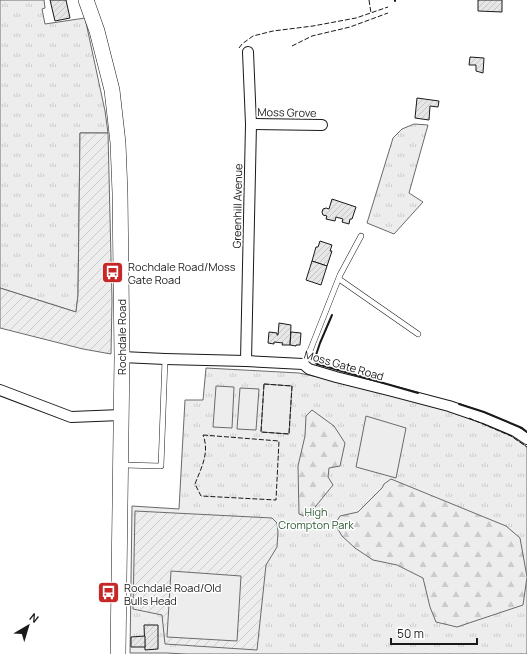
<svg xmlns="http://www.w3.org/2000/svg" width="527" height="654" font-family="Manrope,sans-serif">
	<defs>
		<pattern id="grass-tufts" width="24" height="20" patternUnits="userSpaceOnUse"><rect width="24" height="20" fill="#ededed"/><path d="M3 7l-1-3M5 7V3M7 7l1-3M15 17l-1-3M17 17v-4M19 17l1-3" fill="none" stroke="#cbcbcb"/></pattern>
		<pattern id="forest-firs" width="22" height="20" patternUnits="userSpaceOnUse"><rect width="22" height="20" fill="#ededed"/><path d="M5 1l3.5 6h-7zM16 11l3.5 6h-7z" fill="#cbcbcb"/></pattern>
		<pattern id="garden-furrows" width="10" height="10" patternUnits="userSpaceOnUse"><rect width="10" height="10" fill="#ededed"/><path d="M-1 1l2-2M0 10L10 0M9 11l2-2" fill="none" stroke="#cbcbcb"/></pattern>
		<pattern id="building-hatch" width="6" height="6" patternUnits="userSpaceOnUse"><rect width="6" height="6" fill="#e6e6e6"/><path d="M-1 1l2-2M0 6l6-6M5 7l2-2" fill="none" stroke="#c5c5c5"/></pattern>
	</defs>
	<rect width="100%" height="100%" fill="#fff"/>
	<g fill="url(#grass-tufts)" stroke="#6a6a6a">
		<polygon points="0,0 44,0 45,8 42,9 45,24 85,18 105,111 108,133 80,133 78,295 76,312 0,288"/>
		<polygon points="414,124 428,125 409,193 423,202 394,234 367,223 393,138 402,129"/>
		<polygon points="206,368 299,373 346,383 458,413 511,436 527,447 527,654 186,654 166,653 130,653 132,506 179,509 185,400 203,400"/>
	</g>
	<g fill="url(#forest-firs)" stroke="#6a6a6a">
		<polygon points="312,410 334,426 345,443 340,466 329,468 328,477 333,485 307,517 299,514 298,466 305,436 306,416"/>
		<polygon points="391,479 506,526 520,538 527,577 523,605 457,627 436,622 430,607 423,578 397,565 373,560 355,548 342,536 335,524 340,516 358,512 382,488 384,484"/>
	</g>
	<g fill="url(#garden-furrows)" stroke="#6a6a6a">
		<polygon points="80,133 108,133 112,300 111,354 83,349 0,328 0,288 76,312 78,295"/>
		<polygon points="135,511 272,518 277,523 278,532 277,547 266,565 257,650 165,644 162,615 133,609"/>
	</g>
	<g fill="#ededed" stroke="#6a6a6a">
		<polygon points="264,384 292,386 289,434 261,432"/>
		<polygon points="216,386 234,387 232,428 213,427"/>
		<polygon points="240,388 259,389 256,430 237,429"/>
		<polygon points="366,416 406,428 396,478 356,467"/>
		<polygon points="171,571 241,576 237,641 167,637"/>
	</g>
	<g fill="url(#building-hatch)" stroke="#1a1a1a">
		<polygon points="50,0 66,0 70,18 55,21"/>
		<polygon points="478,0 502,0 502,12 478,11"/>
		<polygon points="470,57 484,58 483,73 476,71 476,65 469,65"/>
		<polygon points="417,98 439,101 438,107 430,106 429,120 415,118"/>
		<polygon points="332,199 356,207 352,219 350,219 349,224 342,222 343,219 336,217 335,221 326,219 327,216 323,215 322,212 323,209 326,208 329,209"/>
		<polygon points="320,241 332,245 330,251 332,251 327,266 312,261 316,247 318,247"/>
		<polygon points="312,261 327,266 321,285 306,280"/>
		<polygon points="279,323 291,325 290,345 282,345 283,343 274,342 274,344 268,343 269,332 277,333 277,335 278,335"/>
		<polygon points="291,332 301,333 300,345 296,345 296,346 290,345"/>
		<polygon points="144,625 158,625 158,649 145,650"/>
		<polygon points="145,636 145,647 131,647 131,637"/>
	</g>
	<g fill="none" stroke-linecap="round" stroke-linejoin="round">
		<defs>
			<g id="service">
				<polyline points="339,279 418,334"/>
				<polyline points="303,364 306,361 340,275 361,236"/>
				<polyline points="123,465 161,466 165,359"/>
			</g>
			<g id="minor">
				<polyline points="251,124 322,125"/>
				<polyline points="122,357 165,359 246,361 303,364 309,369 336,377 392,391 449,406 484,418 515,431 527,439"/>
				<polyline points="246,361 251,124 248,52"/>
				<polyline points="0,390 71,417 121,415"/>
			</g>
			<polyline id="secondary" points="86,0 97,31 112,90 118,143 120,193 122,357 118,654"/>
		</defs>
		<use href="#service" stroke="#1a1a1a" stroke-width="6"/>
		<use href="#minor" stroke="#1a1a1a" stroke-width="12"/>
		<use href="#secondary" stroke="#1a1a1a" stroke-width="16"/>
		<use href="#service" stroke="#fff" stroke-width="5"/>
		<use href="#minor" stroke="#fff" stroke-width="10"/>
		<use href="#secondary" stroke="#fff" stroke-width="15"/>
		<g stroke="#1a1a1a" stroke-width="1" stroke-dasharray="5 2" stroke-linecap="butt">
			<polyline points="369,0 371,13"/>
			<polyline points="292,46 312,36 350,27 388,13"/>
			<polyline points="239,48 242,44 253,36 273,31 313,26 356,18 388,7"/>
			<polygon points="264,384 292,386 289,434 261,432"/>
			<polyline points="469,418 511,436 527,447"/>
			<path d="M 203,435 L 279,441 L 276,500 L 201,496 L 195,484 C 201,468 210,453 203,435 Z"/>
		</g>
		<g stroke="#1a1a1a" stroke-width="2">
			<polyline points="395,0 395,1"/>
			<polyline points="332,315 320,343 314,361 317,364 345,372 418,393"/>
			<polyline points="459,404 484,412 522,428 527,432"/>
		</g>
	</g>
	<defs>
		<symbol id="bus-square" viewBox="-11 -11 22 22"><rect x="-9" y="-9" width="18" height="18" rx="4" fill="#c62828" stroke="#fff"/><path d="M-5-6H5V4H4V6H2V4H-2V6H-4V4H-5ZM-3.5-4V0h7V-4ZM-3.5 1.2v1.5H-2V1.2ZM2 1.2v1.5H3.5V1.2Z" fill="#fff"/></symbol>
	</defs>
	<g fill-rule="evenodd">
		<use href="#bus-square" x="100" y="260" width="25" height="25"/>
		<use href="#bus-square" x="96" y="580" width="25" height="25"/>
	</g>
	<g text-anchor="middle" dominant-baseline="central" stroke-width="3" stroke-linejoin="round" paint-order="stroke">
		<g font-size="11" fill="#1a1a1a" stroke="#fff">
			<text transform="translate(287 112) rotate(1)">Moss Grove</text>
			<text transform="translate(237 206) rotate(-89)">Greenhill Avenue</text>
			<text transform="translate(121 337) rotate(-90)">Rochdale Road</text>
			<text transform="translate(344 365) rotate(16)">Moss Gate Road</text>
		</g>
		<g font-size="11" fill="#1a1a1a" stroke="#fff" text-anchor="start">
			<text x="128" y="266">Rochdale Road/Moss<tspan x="128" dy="13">Gate Road</tspan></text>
			<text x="124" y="587">Rochdale Road/Old<tspan x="124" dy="13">Bulls Head</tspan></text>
		</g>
		<g font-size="11" fill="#2b5a34" stroke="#fff">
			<text x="316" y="511">High<tspan x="316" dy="13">Crompton Park</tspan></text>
		</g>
	</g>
	<g transform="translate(28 626) rotate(38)" stroke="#ffffff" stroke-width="3" paint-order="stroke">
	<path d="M0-3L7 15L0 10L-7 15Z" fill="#1a1a1a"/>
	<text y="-6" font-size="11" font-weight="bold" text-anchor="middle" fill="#1a1a1a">N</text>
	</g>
	<path d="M391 638v6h86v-6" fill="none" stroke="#1a1a1a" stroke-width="2"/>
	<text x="397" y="638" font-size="12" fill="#1a1a1a" stroke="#ffffff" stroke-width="3" paint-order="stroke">50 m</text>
</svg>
